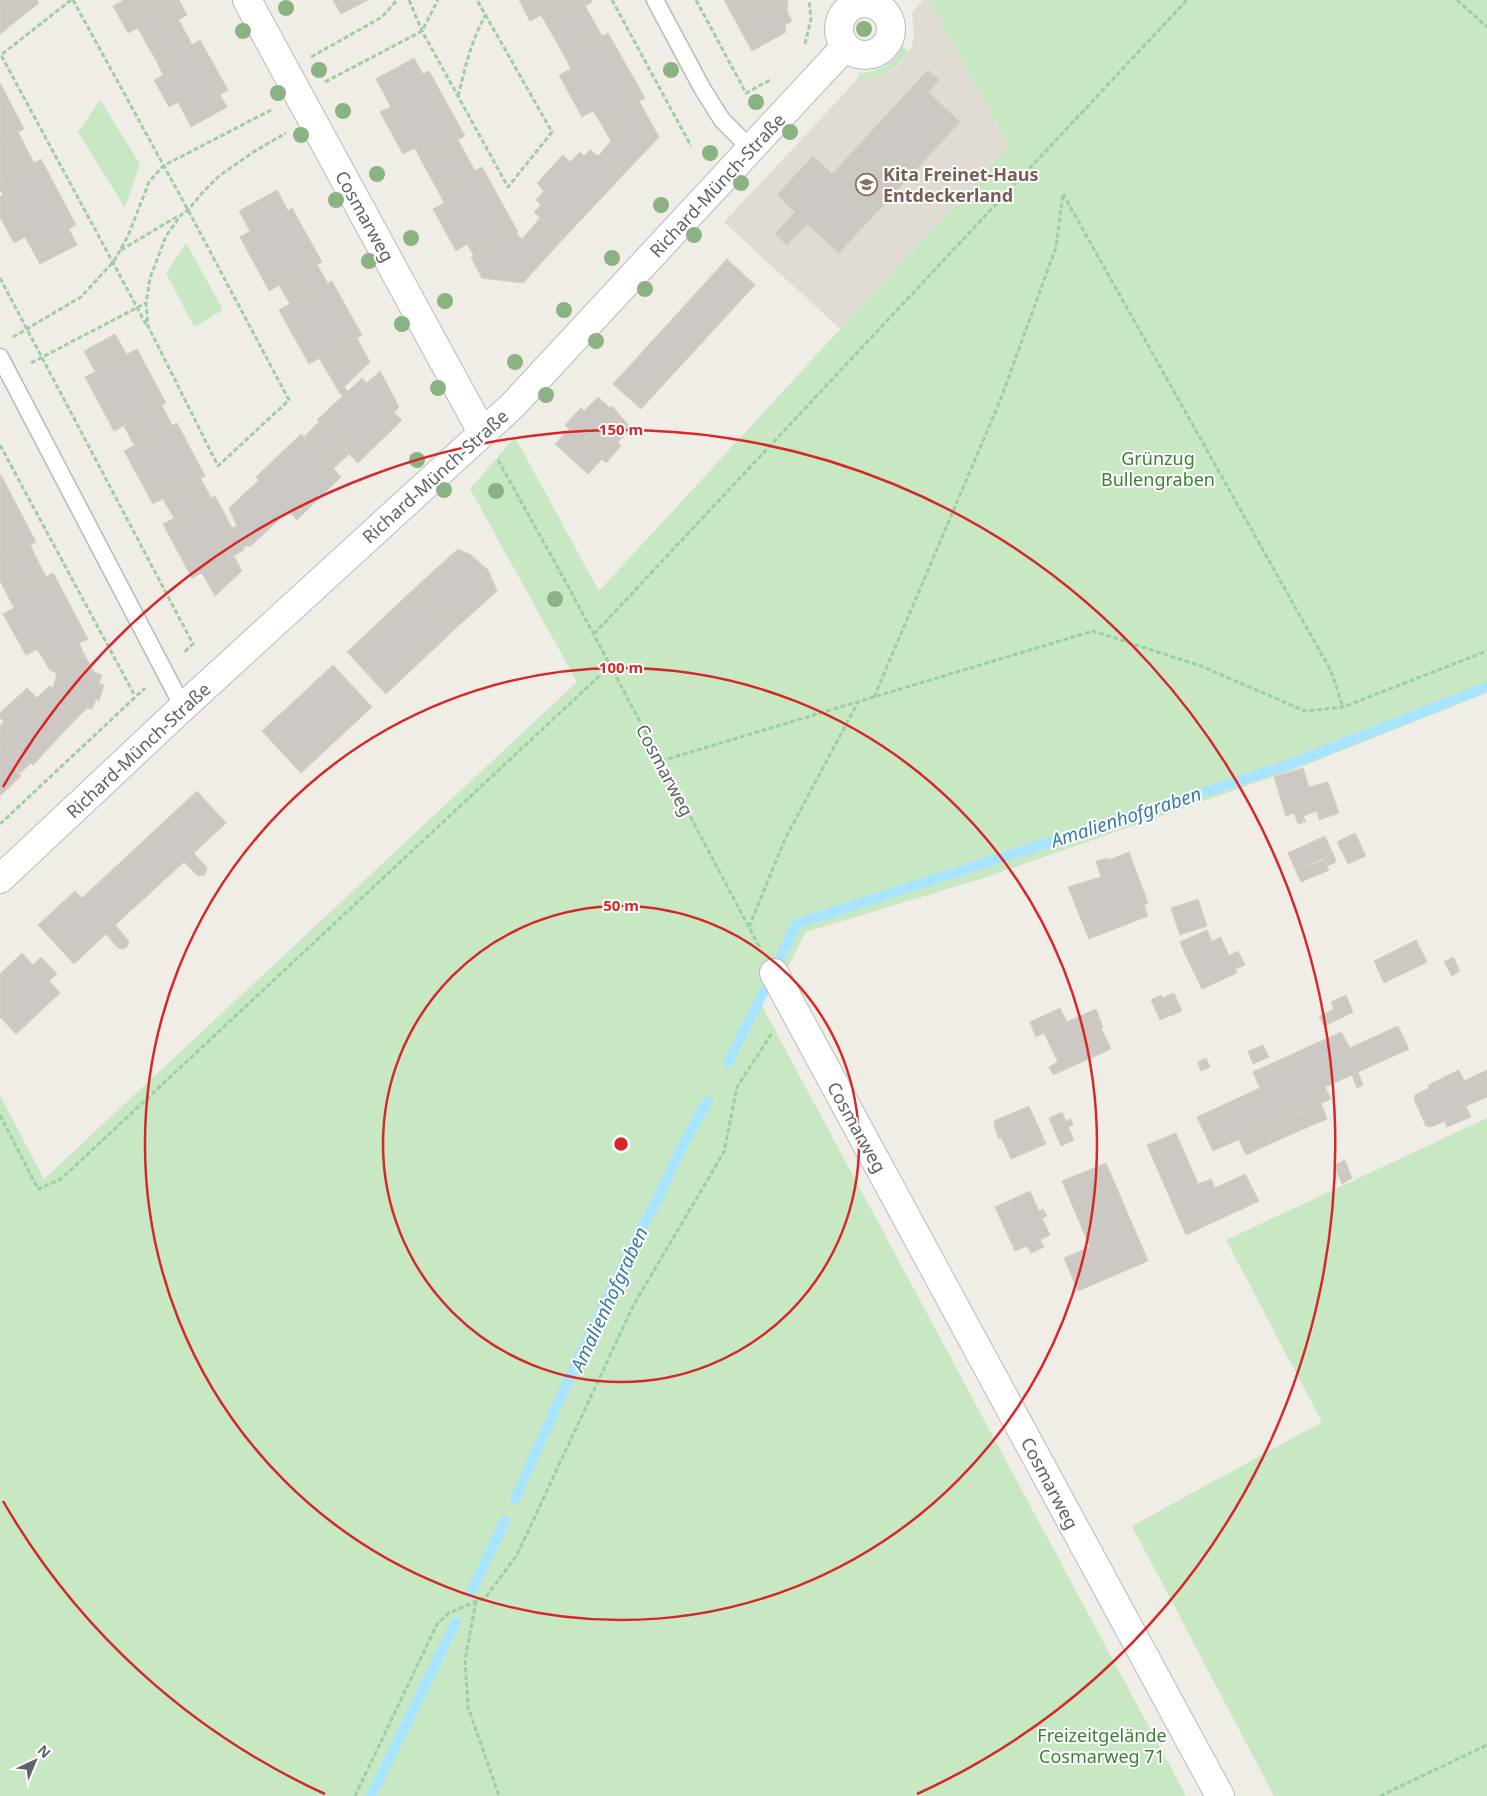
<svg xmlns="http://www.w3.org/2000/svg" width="1487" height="1796" font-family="'Noto Sans',sans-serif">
	<rect width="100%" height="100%" fill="#f0ede6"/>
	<polygon fill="#e0dcd4" points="923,0 929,0 1009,146 840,329 724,222 856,81 870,78 889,72 901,63 912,46 914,35 912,12"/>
	<g fill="#c7e8c3">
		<polygon points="929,0 1487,0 1487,693 1298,768 984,878 806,932 784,974 761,1004 1186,1796 0,1796 0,1095 44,1179 577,682 470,489 515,437 599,591 1009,146"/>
		<path d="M 903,46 L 909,51 C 895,72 880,77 856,81 L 860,73 C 879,72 894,63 903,46 Z"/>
		<polygon points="100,100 140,164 125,208 78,132"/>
		<polygon points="186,243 223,310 194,327 166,273"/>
		<polygon points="1487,1118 1487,1796 1274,1796 1132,1526 1322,1422 1226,1240"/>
	</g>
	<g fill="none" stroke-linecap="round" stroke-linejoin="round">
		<g stroke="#a8e4ff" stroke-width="10">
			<polyline points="780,958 796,924 1291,764 1487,687"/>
			<polyline points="728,1063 764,991"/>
			<polyline points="515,1499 578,1359 637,1237 654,1206 686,1139 708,1101"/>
			<polyline points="471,1592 505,1521"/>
			<polyline points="371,1796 456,1622"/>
		</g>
	</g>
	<g fill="#ccc8c3" stroke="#d5cec4">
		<polygon points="0,0 37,0 39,3 0,34"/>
		<polygon points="122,0 179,0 187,15 178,20 180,22 145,41 138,28 128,33 113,6 123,1"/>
		<polygon points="333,0 368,0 341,14"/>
		<polygon points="519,0 591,0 592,2 548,27 541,15 530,21"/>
		<polygon points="724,0 787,0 788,3 787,11 792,21 785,25 786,32 752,51"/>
		<polygon points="585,6 602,36 565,57 548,27"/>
		<polygon points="180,22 191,43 157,62 145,41"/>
		<polygon points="608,33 645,98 600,122 593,111 582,117 559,75 571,69 565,57"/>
		<polygon points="200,40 228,90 220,95 227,107 191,127 178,102 169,107 154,80 163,75 157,62 191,43 192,45"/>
		<polygon points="414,58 423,74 429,71 465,136 421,160 415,148 403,154 380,112 391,107 376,79"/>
		<polygon points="928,70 939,80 928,92 960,122 839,253 807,224 787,245 775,234 795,212 777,195 813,156 832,174"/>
		<polygon points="0,83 24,129 0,142"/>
		<polygon points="639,101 659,137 624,174 601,153 611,141 600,122"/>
		<polygon points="18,132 34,163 0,181 0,142"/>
		<polygon points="458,140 475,171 438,191 421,160"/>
		<polygon points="590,150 598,156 601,153 624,174 563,239 534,212 541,205 536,200 544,191 537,183 563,155 570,162 580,152 584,156"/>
		<polygon points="41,159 76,225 69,229 77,245 40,264 25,237 14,243 0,217 0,197 3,195 0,190 0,181"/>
		<polygon points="482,167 518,232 474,256 467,244 456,251 433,209 444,203 438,191"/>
		<polygon points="277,190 288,211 292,208 322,262 269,291 240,237 250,231 239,211"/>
		<polygon points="540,218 563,239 523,283 482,278 471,257 516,233 522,239"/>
		<polygon points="727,259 755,285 641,409 613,384"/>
		<polygon points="317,265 328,284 290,304 279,285"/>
		<polygon points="332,281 362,335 348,342 353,350 337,359 332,351 309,364 279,310"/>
		<polygon points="115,334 127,355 95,371 84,351"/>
		<polygon points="357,338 370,362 344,387 348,391 343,396 339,392 319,358 332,351 337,359 353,350 348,342"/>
		<polygon points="137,349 166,403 114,431 85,377"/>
		<polygon points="380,371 399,407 394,413 402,420 358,463 317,420 362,378 367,383"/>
		<polygon points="598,397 610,408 612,406 631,428 618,442 621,446 606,463 602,459 588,474 555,444 569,429 565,425 581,408 584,411"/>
		<polygon points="162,406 172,425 134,445 124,426"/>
		<polygon points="319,422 349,454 333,469 304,437"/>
		<polygon points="177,423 205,476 153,504 124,451"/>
		<polygon points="301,434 341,477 297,520 288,511 250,547 248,545 243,548 232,528 237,526 229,508 259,480 256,477"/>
		<polygon points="1,475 36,542 0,562 0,476"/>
		<polygon points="201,479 211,498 174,518 163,499"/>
		<polygon points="215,496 244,550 192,578 163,524"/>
		<polygon points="30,545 46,577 8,596 0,581 0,562"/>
		<polygon points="458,549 471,555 488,570 497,591 456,628 417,586"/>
		<polygon points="234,556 242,571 215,596 202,573"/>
		<polygon points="53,573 88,639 79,643 85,656 50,670 37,649 26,655 3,614 14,608 8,596"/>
		<polygon points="417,586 456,628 386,694 347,652"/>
		<polygon points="85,656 94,672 102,675 99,684 104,685 99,701 96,699 92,709 87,708 74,721 45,690 49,686 53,688 57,673 50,670"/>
		<polygon points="333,665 372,707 301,773 262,731"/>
		<polygon points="27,688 37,698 45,690 74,721 33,765 31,763 30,764 0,733 0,726 4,721 0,718 0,713"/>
		<polygon points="0,733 30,764 20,773 0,751"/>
		<polygon points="0,751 21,776 0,796"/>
		<polygon points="1303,768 1309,787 1328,782 1339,813 1319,820 1317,811 1303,816 1306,822 1298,824 1294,813 1286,816 1274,777"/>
		<polygon points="197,791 226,823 194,853 207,868 205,875 198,876 184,862 115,925 129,941 127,947 123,949 118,948 106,934 74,964 38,925 75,891 82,898"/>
		<polygon points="1355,833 1366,856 1348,864 1337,842"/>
		<polygon points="1325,836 1333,854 1296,871 1288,853"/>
		<polygon points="1129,852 1148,903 1144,905 1148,916 1089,939 1068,887 1101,877 1096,861 1108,858 1109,860"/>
		<polygon points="1333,854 1336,862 1327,866 1324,858"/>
		<polygon points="1324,860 1329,870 1301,882 1296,871"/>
		<polygon points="1198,899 1207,926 1180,935 1171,908"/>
		<polygon points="1207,930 1212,941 1185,954 1180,942"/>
		<polygon points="1221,937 1229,956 1238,951 1245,965 1235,969 1237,973 1202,989 1185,954"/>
		<polygon points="1416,940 1427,962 1384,983 1374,961"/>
		<polygon points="22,953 33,965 41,957 57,974 49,981 60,993 16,1034 0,1017 0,974"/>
		<polygon points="1453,957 1460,971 1452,976 1444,962"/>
		<polygon points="1174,993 1182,1011 1171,1016 1163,998"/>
		<polygon points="1161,995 1171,1015 1160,1020 1151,1000"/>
		<polygon points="1346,995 1353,1012 1331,1023 1327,1013 1334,1009 1331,1002"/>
		<polygon points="1060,1008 1067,1022 1096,1009 1103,1027 1101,1028 1111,1049 1053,1075 1049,1067 1058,1062 1044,1033 1036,1037 1030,1022"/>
		<polygon points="1327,1012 1331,1023 1324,1026 1319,1016"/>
		<polygon points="1398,1026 1409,1049 1325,1087 1331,1099 1295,1115 1295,1117 1280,1124 1278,1122 1213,1151 1197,1117 1260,1088 1253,1072 1341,1032 1350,1048"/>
		<polygon points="1263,1045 1269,1057 1253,1064 1248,1051"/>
		<polygon points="1206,1058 1210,1067 1201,1071 1198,1062"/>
		<polygon points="1459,1070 1464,1081 1487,1070 1487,1097 1466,1106 1471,1117 1447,1127 1445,1121 1431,1127 1426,1126 1414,1099 1415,1095 1429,1088 1428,1085"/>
		<polygon points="1358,1072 1363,1085 1357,1088 1352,1075"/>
		<polygon points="1321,1103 1327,1119 1285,1137 1280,1124"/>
		<polygon points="1029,1106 1046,1144 1011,1159 1001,1137 999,1139 994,1126 995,1125 994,1121"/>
		<polygon points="1062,1112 1066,1121 1071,1119 1073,1125 1068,1127 1074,1140 1061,1146 1049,1118"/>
		<polygon points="1278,1122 1285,1137 1246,1155 1239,1140"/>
		<polygon points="1176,1133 1198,1184 1211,1179 1215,1188 1245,1174 1259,1201 1186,1235 1147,1145"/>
		<polygon points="1345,1160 1352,1178 1342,1184 1334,1165"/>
		<polygon points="1106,1163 1148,1261 1078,1291 1064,1258 1090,1247 1062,1181"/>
		<polygon points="1030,1191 1039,1211 1043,1209 1047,1216 1042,1218 1050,1235 1040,1240 1044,1247 1031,1253 1027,1246 1015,1251 995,1207"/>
	</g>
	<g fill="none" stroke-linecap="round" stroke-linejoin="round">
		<defs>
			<g id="service">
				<polyline points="655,0 702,88 722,120 751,149"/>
				<polyline points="0,357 183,707"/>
			</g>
			<g id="minor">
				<polyline points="247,0 482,432"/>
				<circle cx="865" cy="29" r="26"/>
				<polyline points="0,879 183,707 513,405 845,47"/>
				<polyline points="774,973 1220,1796"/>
			</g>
		</defs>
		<use href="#service" stroke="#b7babd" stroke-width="19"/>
		<use href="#minor" stroke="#b7babd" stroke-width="30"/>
		<g stroke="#9ecea5" stroke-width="3" stroke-dasharray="5 2.5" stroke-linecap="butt">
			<polyline points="71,0 1,55 146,324"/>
			<polyline points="73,0 188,210 289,400 218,466 148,326 146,303 150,278 166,236 181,215 188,210 202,193 219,176 255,151 286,133"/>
			<polyline points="409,0 422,31 508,187 552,132 477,0"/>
			<polyline points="612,0 691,146"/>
			<polyline points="696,0 746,93 772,79"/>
			<polyline points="1457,0 1487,27"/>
			<polyline points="805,44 811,19 809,0"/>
			<polyline points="311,57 382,17 397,0"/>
			<polyline points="325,82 422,31 438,0"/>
			<path d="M 458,96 C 465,69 471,41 485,16"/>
			<polyline points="1063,194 1331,671 1343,707"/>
			<polyline points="121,250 178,216"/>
			<polyline points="0,278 193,644 183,653"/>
			<polyline points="13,337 81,297 114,261 128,236 149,182 163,166 273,109"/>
			<polyline points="31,363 146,303"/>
			<polyline points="0,445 135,696"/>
			<polyline points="498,460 568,586 760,948"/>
			<polyline points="594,634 1187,0"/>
			<polyline points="874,697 1000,401 1056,247 1063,194"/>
			<polyline points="661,761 1093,631 1201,666 1305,711 1343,707 1487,651"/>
			<polyline points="0,824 145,688"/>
			<polyline points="749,927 785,839 858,702"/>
			<polyline points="0,1115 38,1189 61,1179 610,666"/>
			<polyline points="476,1601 465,1660 468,1707 499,1796"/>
			<polyline points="355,1796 437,1624 449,1613 486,1597 517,1555 633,1306 724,1152 737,1087 772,1033"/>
			<polyline points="1380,1796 1487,1745"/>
		</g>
		<use href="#service" stroke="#fff" stroke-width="16"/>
		<use href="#minor" stroke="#fff" stroke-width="28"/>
	</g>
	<g fill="#8bb283">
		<circle cx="286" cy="8" r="8"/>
		<circle cx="864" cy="29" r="8"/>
		<circle cx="243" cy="31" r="8"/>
		<circle cx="319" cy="70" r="8"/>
		<circle cx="671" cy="70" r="8"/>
		<circle cx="278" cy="93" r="8"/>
		<circle cx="756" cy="102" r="8"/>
		<circle cx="343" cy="111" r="8"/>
		<circle cx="790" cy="132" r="8"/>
		<circle cx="301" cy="135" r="8"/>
		<circle cx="710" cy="153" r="8"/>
		<circle cx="377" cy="174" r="8"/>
		<circle cx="741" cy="183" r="8"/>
		<circle cx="336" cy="200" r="8"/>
		<circle cx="661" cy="205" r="8"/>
		<circle cx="694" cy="235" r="8"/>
		<circle cx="411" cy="238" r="8"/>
		<circle cx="612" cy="258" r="8"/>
		<circle cx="369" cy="261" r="8"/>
		<circle cx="645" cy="289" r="8"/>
		<circle cx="445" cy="301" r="8"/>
		<circle cx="564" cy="310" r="8"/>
		<circle cx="402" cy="324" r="8"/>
		<circle cx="596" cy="341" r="8"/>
		<circle cx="515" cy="362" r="8"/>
		<circle cx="438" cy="388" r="8"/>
		<circle cx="546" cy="395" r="8"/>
		<circle cx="417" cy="460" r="8"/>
		<circle cx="444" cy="490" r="8"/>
		<circle cx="496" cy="491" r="8"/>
		<circle cx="555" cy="599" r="8"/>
	</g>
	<g fill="none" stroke="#d62828" stroke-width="2.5">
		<circle cx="621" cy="1144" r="238"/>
		<circle cx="621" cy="1144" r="476"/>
		<path d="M325 1794A714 714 0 0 1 3 1501M3 787A714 714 0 1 1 917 1794"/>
	</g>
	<defs>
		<symbol id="school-ring" viewBox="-11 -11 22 22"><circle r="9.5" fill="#fff" stroke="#8d6e63" stroke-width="1.5"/><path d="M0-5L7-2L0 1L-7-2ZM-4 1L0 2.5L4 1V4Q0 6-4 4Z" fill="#8d6e63"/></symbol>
	</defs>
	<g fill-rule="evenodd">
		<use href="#school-ring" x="854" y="172" width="25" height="25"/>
	</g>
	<g text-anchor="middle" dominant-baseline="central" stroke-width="4" stroke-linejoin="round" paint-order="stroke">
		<g font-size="18" font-weight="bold" fill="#785e54" stroke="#fff" text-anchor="start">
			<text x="883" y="174">Kita Freinet-Haus<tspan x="883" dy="21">Entdeckerland</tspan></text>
		</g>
		<g font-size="18" fill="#5e6367" stroke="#fff">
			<text transform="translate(717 185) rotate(-47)">Richard-Münch-Straße</text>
			<text transform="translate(365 216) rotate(61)">Cosmarweg</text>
			<text transform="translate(435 476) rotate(-42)">Richard-Münch-Straße</text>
			<text transform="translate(138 750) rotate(-43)">Richard-Münch-Straße</text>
			<text transform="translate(665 770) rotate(62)">Cosmarweg</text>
			<text transform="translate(857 1127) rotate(61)">Cosmarweg</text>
			<text transform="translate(1050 1483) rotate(62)">Cosmarweg</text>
		</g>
		<g font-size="18" fill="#398232" stroke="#fff">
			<text x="1158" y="458">Grünzug<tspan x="1158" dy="21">Bullengraben</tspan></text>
			<text x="1102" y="1735">Freizeitgelände<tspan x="1102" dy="21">Cosmarweg 71</tspan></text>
		</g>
		<g font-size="19" font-style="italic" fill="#3b7ba3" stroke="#fff">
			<text transform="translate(1126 817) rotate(-18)">Amalienhofgraben</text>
			<text transform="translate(609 1299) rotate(-65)">Amalienhofgraben</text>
		</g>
	</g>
	<circle cx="621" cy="1144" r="8" fill="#d62828" stroke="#fff" stroke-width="2.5"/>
	<g font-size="15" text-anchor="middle" font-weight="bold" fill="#d62828" stroke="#fff" stroke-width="4" stroke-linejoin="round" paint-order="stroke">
		<text x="621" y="435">150 m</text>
		<text x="621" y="673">100 m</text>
		<text x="621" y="911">50 m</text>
	</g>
	<g transform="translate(35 1761) rotate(44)" stroke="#ffffff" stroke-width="4" paint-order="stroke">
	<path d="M0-4L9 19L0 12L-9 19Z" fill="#5e6367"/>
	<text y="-8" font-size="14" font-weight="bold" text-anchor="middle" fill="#5e6367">N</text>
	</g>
</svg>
